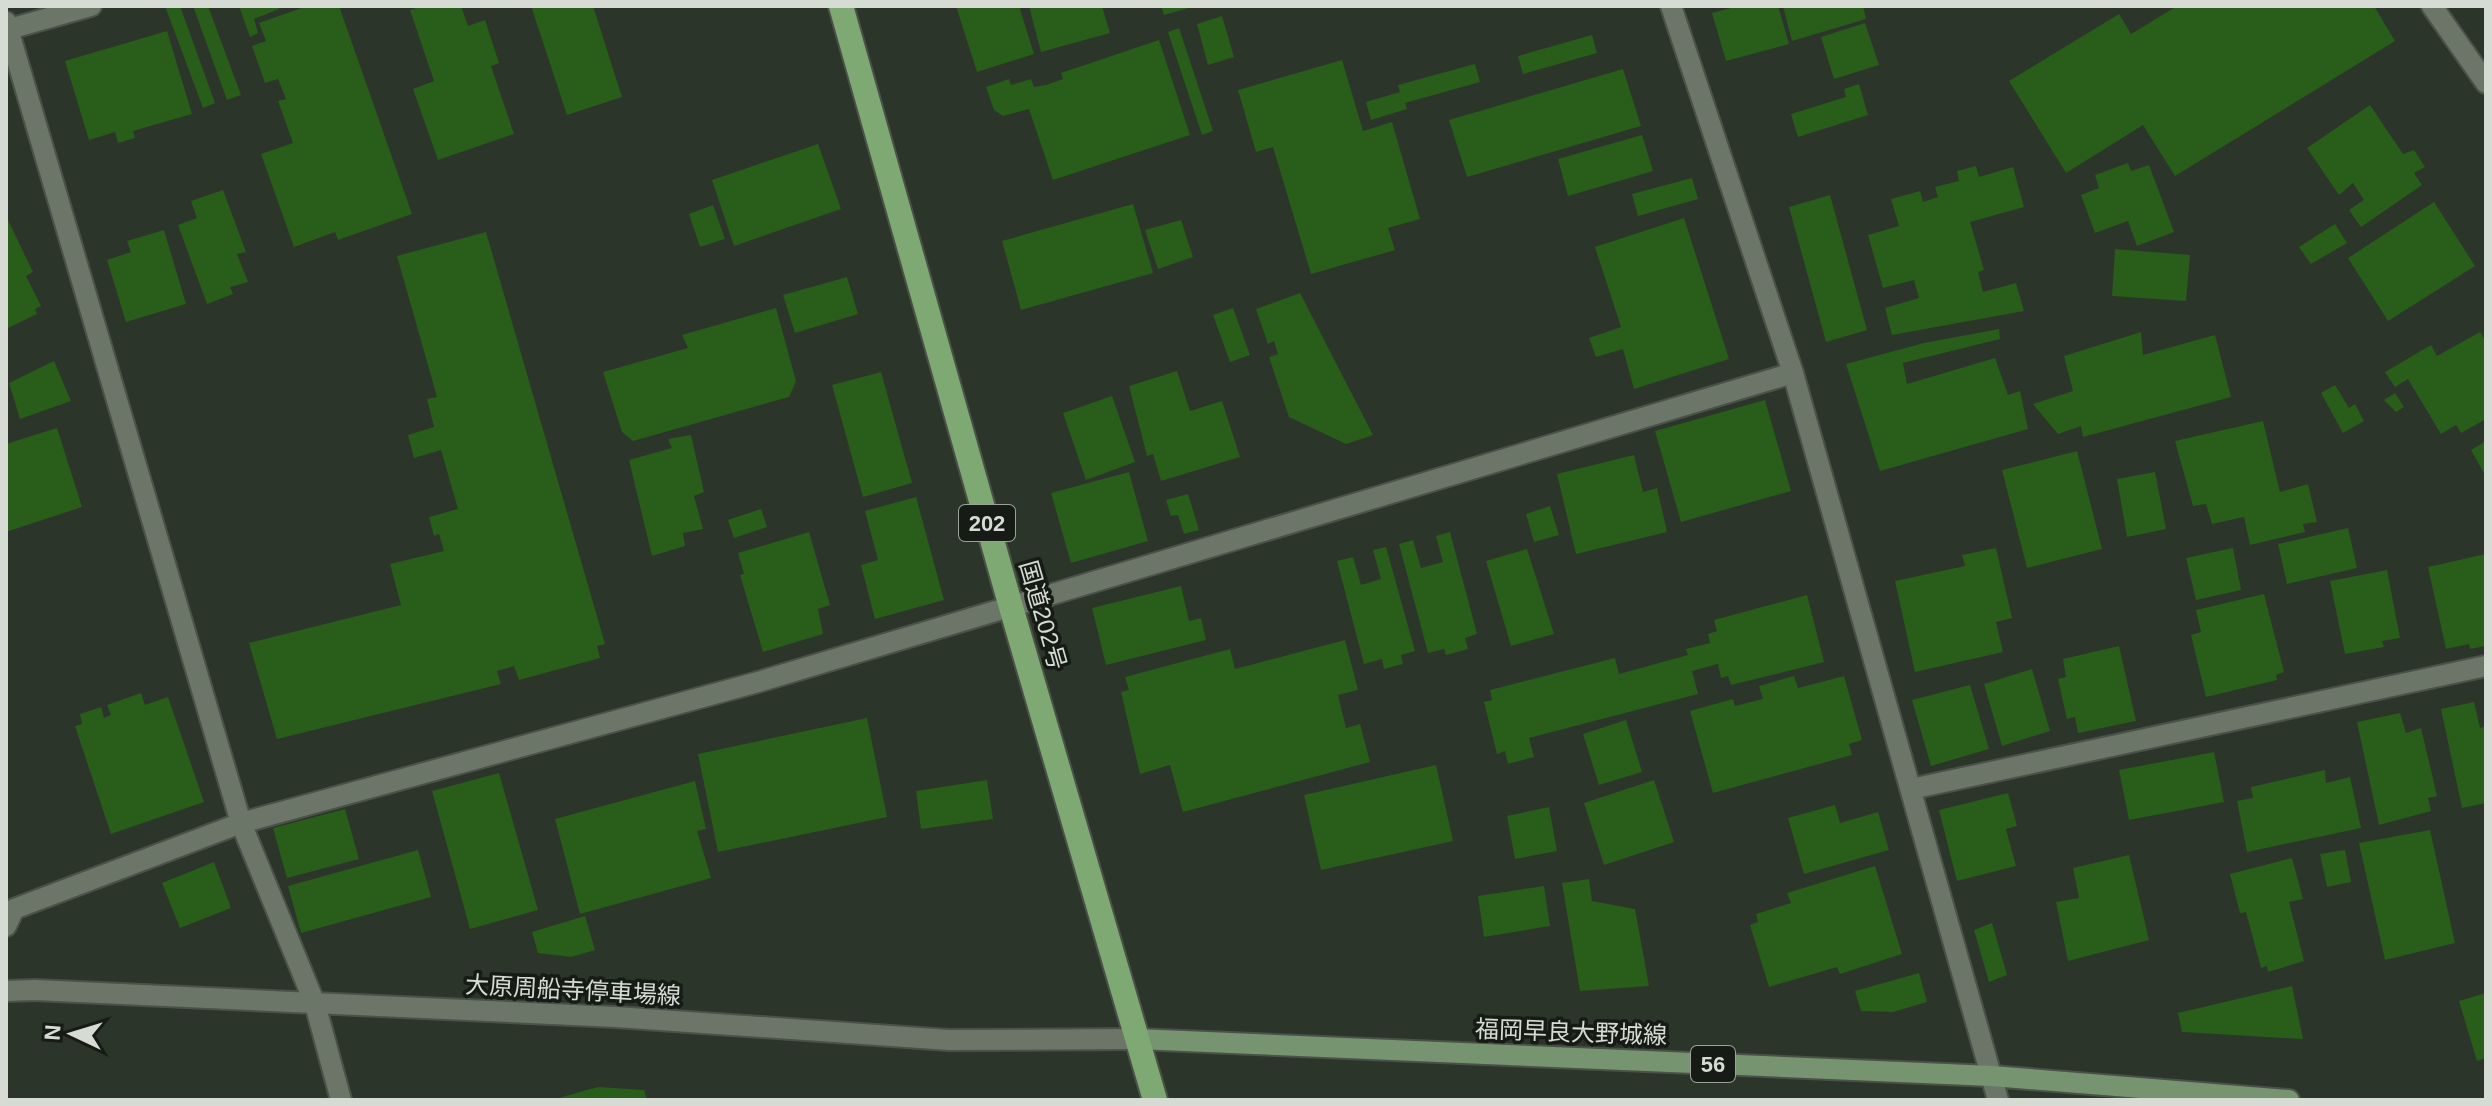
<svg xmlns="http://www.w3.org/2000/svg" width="2492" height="1106" font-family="Arial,'Noto Sans JP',sans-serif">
	<rect width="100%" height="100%" fill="#2c352a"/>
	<g fill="#285d1a">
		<polygon points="165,6 180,6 215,103 203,108"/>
		<polygon points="193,6 208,6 241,95 227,100"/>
		<polygon points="239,6 278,6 279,9 254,19 258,33 250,37"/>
		<polygon points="307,6 339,6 412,214 338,240 335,232 294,247 261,154 293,143 278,101 286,99 278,79 265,83 252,46 266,41 259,23"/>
		<polygon points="422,6 461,6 468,26 485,20 499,63 491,66 514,134 438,160 413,89 434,81 410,10"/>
		<polygon points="531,6 593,6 622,97 567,115"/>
		<polygon points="956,6 1019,6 1034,54 977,72"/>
		<polygon points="1029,6 1102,6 1110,33 1041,52"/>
		<polygon points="1161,6 1192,6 1192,7 1164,15"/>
		<polygon points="1738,6 1778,6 1789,44 1726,61 1712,13"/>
		<polygon points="1783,6 1863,6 1866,19 1792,41"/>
		<polygon points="2177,6 2374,6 2395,41 2175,176 2143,125 2066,173 2009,81 2119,14 2131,34"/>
		<polygon points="1222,16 1234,57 1208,65 1197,24"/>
		<polygon points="1865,23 1879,65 1834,79 1821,37"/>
		<polygon points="1179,28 1213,131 1202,135 1168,32"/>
		<polygon points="167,31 192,114 133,131 135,138 118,143 115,132 89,140 65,61"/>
		<polygon points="1592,35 1597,53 1523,74 1518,56"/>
		<polygon points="1159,40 1190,135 1053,180 1029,109 1003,116 994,110 986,87 1009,79 1011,85 1031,79 1034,87 1046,85 1063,79 1061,73"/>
		<polygon points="1342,60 1363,131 1392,122 1420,219 1388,228 1395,250 1311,274 1273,147 1256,152 1238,90"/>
		<polygon points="1475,64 1480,82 1405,103 1407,109 1371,120 1366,102 1400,92 1398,85"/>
		<polygon points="1623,69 1641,126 1467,177 1449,120"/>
		<polygon points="1859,84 1868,115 1798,137 1791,114 1846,97 1844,89"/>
		<polygon points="2370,105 2403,154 2414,150 2425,167 2414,173 2422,185 2361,227 2349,210 2364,200 2353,183 2339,195 2307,148"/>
		<polygon points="1642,135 1653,171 1568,196 1558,159"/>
		<polygon points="818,144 841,209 734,246 712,180"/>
		<polygon points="2128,163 2131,171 2149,165 2174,232 2137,246 2128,221 2095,233 2081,195 2099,188 2095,175"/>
		<polygon points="1976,166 1979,177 2013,167 2024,207 1970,222 1984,270 1978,272 1983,292 2016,283 2024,311 1892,335 1885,308 1919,298 1914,280 1883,288 1868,235 1899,226 1891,199 1920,191 1923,202 1938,197 1935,187 1959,181 1957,171"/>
		<polygon points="1692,178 1698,199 1638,216 1632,194"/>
		<polygon points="223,190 246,252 237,254 248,282 230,287 233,294 207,304 178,225 197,218 191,201"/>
		<polygon points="1830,195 1867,330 1826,342 1789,207"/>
		<polygon points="2434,202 2475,266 2388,321 2348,258"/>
		<polygon points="1133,204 1153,273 1021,310 1002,241"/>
		<polygon points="713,205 725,239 700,247 689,214"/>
		<polygon points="6,216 33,272 26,276 41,306 35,309 37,314 6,329"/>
		<polygon points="1684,218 1729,359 1634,389 1623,349 1596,357 1589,338 1621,327 1595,247"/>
		<polygon points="1181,220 1193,257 1158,269 1145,230"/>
		<polygon points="2335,224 2347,243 2311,264 2299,247"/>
		<polygon points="164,230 186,304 126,322 107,260 131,252 127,241"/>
		<polygon points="486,232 605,644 597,646 600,658 519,680 514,666 497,671 501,684 277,739 249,643 401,605 390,564 444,551 439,534 434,536 429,517 458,509 441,450 414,458 408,435 434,427 427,399 437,397 397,256"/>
		<polygon points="2115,249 2190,255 2186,301 2112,296"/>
		<polygon points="847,277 858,314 795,333 783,295"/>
		<polygon points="1300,293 1373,435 1346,444 1289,417 1269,357 1278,354 1274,341 1268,344 1256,309"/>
		<polygon points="776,308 796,381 789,397 633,441 622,432 603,372 688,348 682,335"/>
		<polygon points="1233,308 1250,355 1230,362 1213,315"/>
		<polygon points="1999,329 2000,339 1903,363 1907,384 1995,358 2008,395 2020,391 2028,429 1880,471 1846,364 1924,343"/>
		<polygon points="2141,332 2143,355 2215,335 2231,397 2083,437 2081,426 2058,434 2033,404 2073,391 2064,356"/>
		<polygon points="2480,332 2486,342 2486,419 2461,433 2456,425 2441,434 2408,379 2395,387 2385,372 2431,345 2437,356"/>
		<polygon points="54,361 71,401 20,419 9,383"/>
		<polygon points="1177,371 1190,411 1222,401 1240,457 1161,481 1153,454 1147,456 1129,386"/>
		<polygon points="881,372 912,483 863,497 832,385"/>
		<polygon points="2335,385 2349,408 2355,404 2364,421 2343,433 2321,393"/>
		<polygon points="2395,393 2404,407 2396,412 2384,400"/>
		<polygon points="1112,396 1135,462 1086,480 1063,413"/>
		<polygon points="1765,400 1791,491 1681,522 1655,431"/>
		<polygon points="2263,421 2280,492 2308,484 2317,522 2303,524 2305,532 2250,545 2244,517 2212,524 2206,504 2193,506 2175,441"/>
		<polygon points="57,428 82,507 6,532 6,444"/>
		<polygon points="691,435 704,492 694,496 703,529 683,533 685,546 652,556 629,460 672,448 668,439"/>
		<polygon points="2486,441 2486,477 2471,450"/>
		<polygon points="2077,451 2102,549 2027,568 2002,470"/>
		<polygon points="1634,455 1643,492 1657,488 1667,532 1576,554 1557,474"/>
		<polygon points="1129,472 1148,541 1071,563 1051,493"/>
		<polygon points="2155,472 2166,529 2127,537 2117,479"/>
		<polygon points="1188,494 1199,530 1184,534 1178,515 1171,516 1166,500"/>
		<polygon points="916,497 944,600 875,619 861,565 878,560 865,511"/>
		<polygon points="1550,506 1559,535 1534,542 1526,514"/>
		<polygon points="761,509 767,527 734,538 728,520"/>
		<polygon points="2348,528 2357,568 2287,584 2278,544"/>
		<polygon points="809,532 830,605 818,609 823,634 763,652 740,575 744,574 738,553"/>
		<polygon points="1450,532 1477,634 1465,638 1468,649 1446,655 1444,649 1428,653 1399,544 1413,540 1421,568 1443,562 1436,536"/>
		<polygon points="1386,547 1415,651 1401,655 1403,664 1384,669 1382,659 1364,664 1337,561 1353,557 1361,585 1381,579 1373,550"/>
		<polygon points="1996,548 2012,618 1996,622 2003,652 1915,672 1895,581 1965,566 1962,555"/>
		<polygon points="2233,548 2241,590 2196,600 2186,558"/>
		<polygon points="1527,549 1554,634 1511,646 1486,561"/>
		<polygon points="2486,554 2486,646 2470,649 2469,644 2446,649 2428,567"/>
		<polygon points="2387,570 2400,638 2382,641 2384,647 2345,654 2330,581"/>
		<polygon points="1181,586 1189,621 1201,618 1206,640 1106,665 1092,608"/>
		<polygon points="2264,594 2284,672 2276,675 2277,680 2206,697 2191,635 2201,632 2196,610"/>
		<polygon points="1807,595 1824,662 1731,685 1728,676 1721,678 1718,664 1692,671 1698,694 1529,738 1534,757 1508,764 1505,751 1497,754 1484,702 1492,700 1490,690 1615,658 1619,674 1688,655 1686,649 1710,643 1708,634 1717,631 1714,620"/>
		<polygon points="1345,640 1358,690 1338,695 1346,728 1360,724 1370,762 1183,812 1170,765 1140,774 1121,692 1129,690 1125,677 1230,649 1235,669"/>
		<polygon points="2119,646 2136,721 2078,733 2075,717 2067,719 2058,679 2066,677 2063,659"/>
		<polygon points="2032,669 2050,731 2002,746 1984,684"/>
		<polygon points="1794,676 1798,688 1844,676 1862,740 1849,744 1852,755 1713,793 1690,711 1733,699 1735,706 1763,699 1759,686"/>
		<polygon points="1970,685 1989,749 1931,766 1912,700"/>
		<polygon points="141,693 145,705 168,697 204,802 111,834 75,726 82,724 80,714 101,707 104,718 111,715 107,705"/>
		<polygon points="2474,702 2480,728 2486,726 2486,803 2462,808 2441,709"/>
		<polygon points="2400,713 2406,733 2421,728 2437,796 2428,798 2431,811 2379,825 2357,722"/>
		<polygon points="867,718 887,817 718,852 698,754"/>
		<polygon points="1626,720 1642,772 1599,785 1583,734"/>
		<polygon points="2214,752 2224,802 2129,820 2119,770"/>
		<polygon points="1436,765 1453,841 1321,870 1304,795"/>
		<polygon points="2325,770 2326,783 2350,777 2361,828 2247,852 2237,801 2253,798 2251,787"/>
		<polygon points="499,773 538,910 470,929 432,791"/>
		<polygon points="987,780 993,819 921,829 916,791"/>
		<polygon points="1654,780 1674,842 1604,865 1584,803"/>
		<polygon points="695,781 706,829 697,831 711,878 580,914 555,819"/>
		<polygon points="2008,793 2017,826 2006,829 2016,866 1957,881 1939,810"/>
		<polygon points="1835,805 1840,823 1878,812 1889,850 1804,874 1788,818"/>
		<polygon points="1549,807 1557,851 1515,859 1507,816"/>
		<polygon points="345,809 359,859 287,878 273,828"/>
		<polygon points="2430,830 2455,943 2385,960 2359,843"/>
		<polygon points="418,850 431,897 301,933 288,886"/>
		<polygon points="2345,850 2351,882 2327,887 2320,854"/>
		<polygon points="2129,855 2149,940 2068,961 2056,902 2079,898 2073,868"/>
		<polygon points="2292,858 2303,899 2289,902 2304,961 2268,972 2267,966 2261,968 2246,912 2240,913 2230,874"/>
		<polygon points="214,862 231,908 180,928 162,883"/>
		<polygon points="1875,866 1902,954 1840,974 1837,967 1769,987 1750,925 1758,922 1756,914 1791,903 1787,893"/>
		<polygon points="1589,879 1592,901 1635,909 1649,986 1580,991 1562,883"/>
		<polygon points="1544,886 1550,926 1484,937 1478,896"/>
		<polygon points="585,916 595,950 571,957 538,953 532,932"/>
		<polygon points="1992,923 2007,975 1989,982 1974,930"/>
		<polygon points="1919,973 1927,1002 1893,1012 1861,1011 1855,991"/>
		<polygon points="2292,986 2303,1039 2182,1032 2178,1013"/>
		<polygon points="2486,993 2486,1058 2477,1061 2459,1001"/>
		<polygon points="598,1087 644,1090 647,1100 551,1100"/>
	</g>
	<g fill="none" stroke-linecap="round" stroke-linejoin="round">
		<defs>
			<g id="street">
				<polyline points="1671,6 1793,373 1998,1100"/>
				<polyline points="2432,6 2486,83"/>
				<polyline points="6,22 241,823 315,1004 341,1100"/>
				<polyline points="6,30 91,6"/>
				<polyline points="1911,789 2486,666"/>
				<polyline points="6,926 14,909 241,823 758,682 1793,373"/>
			</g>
			<polyline id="secondary" points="6,991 35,990 616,1017 949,1040 1137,1039"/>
			<polyline id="primary" points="1137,1039 1992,1076 2289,1100"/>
			<polyline id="highway" points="841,6 1011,607 1155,1100"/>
		</defs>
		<use href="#street" stroke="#4a5148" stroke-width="24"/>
		<use href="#secondary" stroke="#4a5148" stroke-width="24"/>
		<use href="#primary" stroke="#4a5148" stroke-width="24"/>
		<use href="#highway" stroke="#4a5148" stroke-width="28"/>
		<use href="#street" stroke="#6b7568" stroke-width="20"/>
		<use href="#secondary" stroke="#6b7568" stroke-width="20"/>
		<use href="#primary" stroke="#76946f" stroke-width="20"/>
		<use href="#highway" stroke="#7ea973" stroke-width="24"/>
	</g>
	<g text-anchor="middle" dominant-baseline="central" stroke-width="7" stroke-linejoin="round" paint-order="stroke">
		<g fill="#171b16" stroke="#9da19b" stroke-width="2">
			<rect x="959" y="505" width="56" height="36" rx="6"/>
			<rect x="1691" y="1046" width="44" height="36" rx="6"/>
		</g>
		<g font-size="22" font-weight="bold" fill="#d6dbd4">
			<text x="987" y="523">202</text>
			<text x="1713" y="1064">56</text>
		</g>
		<g font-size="24" fill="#d6dbd4" stroke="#171b16">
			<text transform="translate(1043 615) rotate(74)">国道202号</text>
			<text transform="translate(573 990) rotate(3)">大原周船寺停車場線</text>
			<text transform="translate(1571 1032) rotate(2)">福岡早良大野城線</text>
		</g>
	</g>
	<rect width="2492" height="1106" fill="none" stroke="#d6dbd4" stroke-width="16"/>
	<g transform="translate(72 1034) rotate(274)" stroke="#171b16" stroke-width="6" paint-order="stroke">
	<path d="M0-6L14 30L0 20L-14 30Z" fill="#d6dbd4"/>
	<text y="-12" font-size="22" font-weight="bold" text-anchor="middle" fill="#d6dbd4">N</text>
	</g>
</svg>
